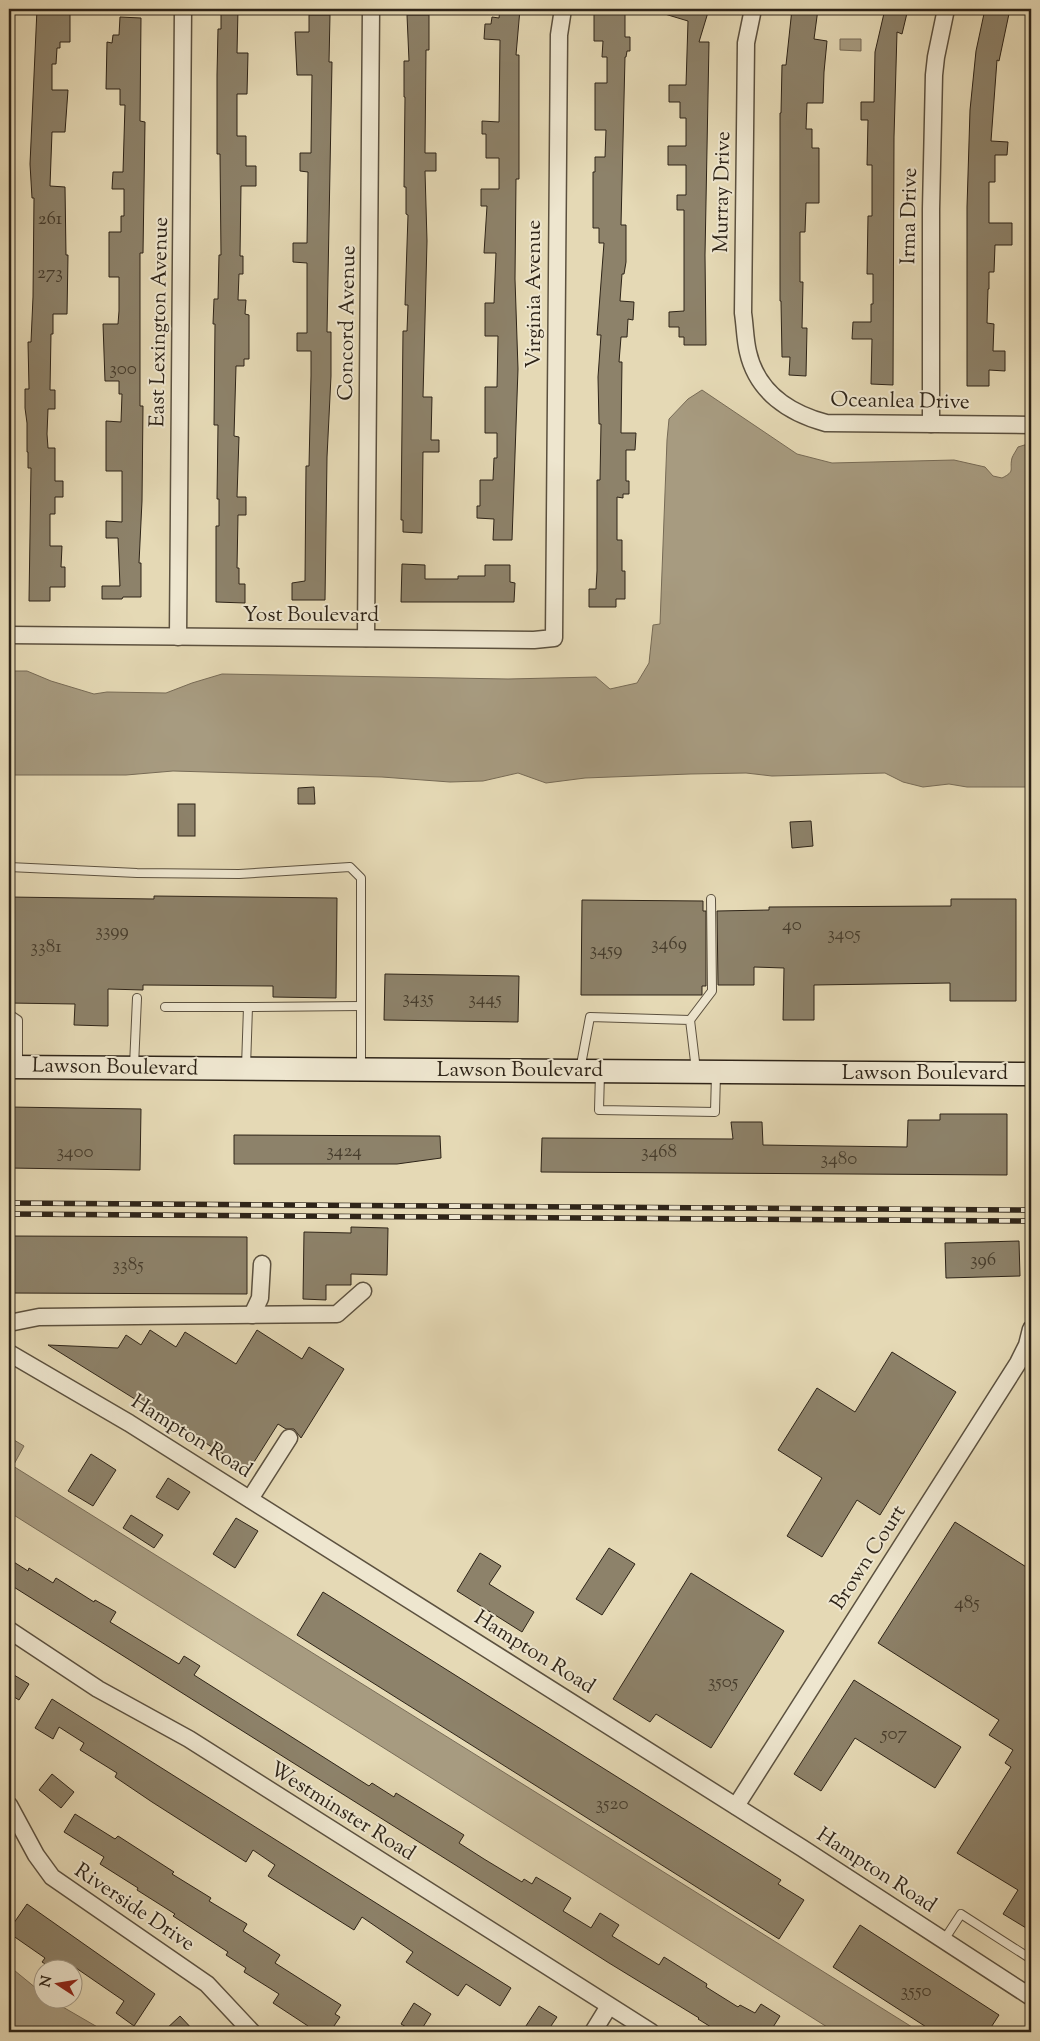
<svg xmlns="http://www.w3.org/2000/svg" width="1040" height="2041" font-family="'Sorts Mill Goudy',serif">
	<rect width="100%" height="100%" fill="#e5d9b5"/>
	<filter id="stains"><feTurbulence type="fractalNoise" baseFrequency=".004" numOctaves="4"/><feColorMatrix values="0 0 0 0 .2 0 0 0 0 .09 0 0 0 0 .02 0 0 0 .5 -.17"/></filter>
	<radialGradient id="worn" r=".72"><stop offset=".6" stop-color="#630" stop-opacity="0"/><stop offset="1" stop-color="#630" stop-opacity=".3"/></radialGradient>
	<g fill="#a79b80" stroke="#776b56">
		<polygon points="840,39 861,39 861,51 840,50"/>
		<path d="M 702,390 L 797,454 L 832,463 L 954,460 L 985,467 L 993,476 L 1002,478 C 1016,471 1009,470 1012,458 C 1013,455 1016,451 1018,447 L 1031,443 L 1031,787 L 967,787 L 949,784 L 923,787 L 903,782 L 885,773 L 772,776 L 746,773 L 690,774 L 585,778 L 546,783 L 518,773 L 483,781 L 450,782 L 382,777 L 173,771 L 126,775 L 9,775 L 9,671 L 27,671 L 51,681 L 94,694 L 107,692 L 166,693 L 192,683 L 222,674 L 508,679 L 596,677 L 610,689 L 637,683 L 649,663 L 653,625 L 660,624 L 667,440 L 669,419 L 688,399 Z"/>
		<polygon points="9,1437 24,1446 13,1466 920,2032 835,2032 9,1512"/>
		<polygon points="9,1966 42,1993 42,1998 49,1999 106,2032 9,2032"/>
	</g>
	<g fill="#8d826a" stroke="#2e2418">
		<polygon points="37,9 70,9 70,42 60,42 60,48 57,48 56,64 52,64 52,90 68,90 65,132 52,132 50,186 65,187 66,255 68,255 67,314 53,314 53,334 51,334 50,390 55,390 55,409 48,409 47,434 48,448 55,448 55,481 63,481 63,497 55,497 55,514 50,514 50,546 62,546 61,567 65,567 65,587 50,587 50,601 29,601 31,468 28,468 28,452 27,452 27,423 25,408 25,389 29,389 28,342 31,342 33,297 34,198 32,198 30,164"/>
		<polygon points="221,9 238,9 237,53 248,53 247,94 237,94 237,136 246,136 246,166 256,166 256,186 241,186 240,256 243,256 243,274 239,274 238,300 246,300 245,314 249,315 249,359 244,359 244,366 236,366 234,436 239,437 237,497 246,497 246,515 238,515 237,568 239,568 239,584 245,584 245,603 216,602 216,526 219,526 219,499 217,499 218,425 214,425 215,324 213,324 214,299 218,299 219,255 221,255 220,154 217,154 217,75 218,29 221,29"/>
		<polygon points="500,9 520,9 516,55 519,55 519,179 516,179 515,279 518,369 512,540 493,540 494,519 477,518 477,506 480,506 480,480 493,480 494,458 497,458 497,433 485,433 485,387 497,387 498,336 485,336 485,303 494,303 496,253 484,253 487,206 481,206 481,189 499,189 499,158 486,158 486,134 482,134 482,121 499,122 500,40 484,39 485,24 491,24 492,17 499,18"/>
		<polygon points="658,9 709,9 699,42 709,42 705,255 706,345 684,345 684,337 679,337 679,327 669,327 669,312 684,311 684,210 677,210 677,195 686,195 686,165 668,165 668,146 686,146 686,118 680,118 680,102 669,102 669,85 686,85 688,21 658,12"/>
		<polygon points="792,9 818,9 814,39 827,41 824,72 823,103 807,103 806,129 812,129 812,148 819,148 819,203 806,203 805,232 800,232 800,282 803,282 802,328 807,328 806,376 789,375 790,357 782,357 781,301 780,301 780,113 781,113 782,65 786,65"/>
		<polygon points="885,9 908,9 902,34 897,32 894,137 893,385 871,384 872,339 852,339 853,322 871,322 871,304 873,304 873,274 867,274 868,216 872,216 872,165 867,165 868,120 861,120 861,102 874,102 875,52"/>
		<polygon points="985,9 1010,9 999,61 997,60 991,141 1008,142 1007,155 995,155 995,182 989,182 989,223 1012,223 1012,245 995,245 994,272 989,272 989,289 988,289 987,323 994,324 993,351 1005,351 1005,371 989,370 989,386 967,386 967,207 970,110 976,51"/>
		<polygon points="594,12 625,12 625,37 630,37 630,51 627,51 626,57 625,57 621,225 626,225 626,262 624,274 622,274 620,301 634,302 633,320 628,319 627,337 621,337 619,362 622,362 621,433 636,433 635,450 626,450 626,481 629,481 629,494 623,494 623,498 617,497 617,540 622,540 622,571 625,571 625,599 616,599 616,607 589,607 589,589 596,589 597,571 597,480 600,480 601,424 599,424 598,377 601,335 597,335 604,243 599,243 599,228 593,228 593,172 595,172 595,157 605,157 606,130 595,130 595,83 607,83 607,57 602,57 603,41 594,41"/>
		<polygon points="309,15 330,15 329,62 332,62 327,332 331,332 331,376 327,457 325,600 292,600 292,583 305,581 306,466 309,466 311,376 311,351 297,351 297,333 307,333 307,263 293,262 293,243 307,243 308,172 300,171 300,153 311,153 312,75 297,75 295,32 309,32"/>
		<polygon points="407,15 429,15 429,50 426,50 425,153 436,153 436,171 425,171 427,241 423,397 432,397 431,440 439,440 439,452 423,452 422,533 403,532 403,520 401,520 403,331 407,331 408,305 405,305 408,215 406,214 406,187 404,187 405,97 404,97 404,61 409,61"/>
		<polygon points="120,17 141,18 140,121 145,122 143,253 140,253 140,406 143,406 142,501 139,563 141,563 141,597 123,597 122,599 102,599 102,586 120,586 118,538 106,538 106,521 122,522 122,471 106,471 106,421 121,422 122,394 119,394 119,381 105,381 103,324 118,324 119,311 119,277 109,277 109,232 121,232 121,216 124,216 124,189 112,189 113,172 123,172 125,105 120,105 120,89 106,89 107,42 112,43 113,35 119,35"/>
		<polygon points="402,564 425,565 425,579 458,579 458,576 485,576 485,565 510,565 510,582 515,583 514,602 401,602"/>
		<polygon points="314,787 315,804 298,804 298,788"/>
		<rect x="178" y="804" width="17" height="32"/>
		<polygon points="811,821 813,846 792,848 790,822"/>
		<polygon points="154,896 337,898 336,998 273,997 273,986 143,985 143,990 108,989 108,1026 74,1025 75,1004 9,1003 9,897 154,899"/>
		<polygon points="951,899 1016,899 1016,1001 950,1001 950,983 814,985 814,1020 783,1020 784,968 754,967 754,985 718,985 717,911 769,910 769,907 951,906"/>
		<polygon points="582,900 703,901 703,911 706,911 706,986 702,986 702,995 581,995"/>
		<polygon points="385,974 519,976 518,1022 384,1020"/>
		<polygon points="9,1107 141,1109 140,1170 9,1168"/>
		<polygon points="940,1114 1007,1114 1007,1175 541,1172 542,1138 733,1139 731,1122 762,1122 763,1145 907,1147 908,1120 940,1120"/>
		<polygon points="234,1135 440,1136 441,1158 397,1164 234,1164"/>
		<polygon points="351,1227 388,1228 387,1275 351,1274 351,1285 326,1285 326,1300 303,1299 304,1232 351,1233"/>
		<polygon points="9,1236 247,1237 247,1294 9,1293"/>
		<polygon points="1019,1241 1020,1276 946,1278 945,1243"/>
		<polygon points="150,1330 176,1347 185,1332 236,1364 257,1330 302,1359 309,1347 344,1369 301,1438 294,1429 286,1429 278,1424 249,1470 48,1345 118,1348 126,1335 141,1345"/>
		<polygon points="892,1352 956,1392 880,1515 857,1500 822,1557 787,1536 822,1478 778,1450 817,1388 855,1412"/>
		<polygon points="91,1454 116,1470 93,1506 68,1491"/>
		<polygon points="168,1478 190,1492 178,1510 156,1497"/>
		<polygon points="131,1515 163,1535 154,1548 123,1528"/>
		<polygon points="236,1518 258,1531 235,1568 213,1554"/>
		<polygon points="955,1522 1031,1570 1031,1931 1003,1914 1018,1890 957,1853 1011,1767 1005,1763 1013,1750 989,1735 999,1720 878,1643"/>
		<polygon points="609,1548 635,1564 602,1615 576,1599"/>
		<polygon points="480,1553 501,1566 489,1584 534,1612 522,1632 457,1591"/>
		<polygon points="9,1559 28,1571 29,1568 53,1583 56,1578 94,1602 95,1600 116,1612 110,1622 179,1664 184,1656 200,1666 194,1675 369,1786 372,1783 394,1797 396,1793 464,1835 459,1843 484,1859 522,1882 524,1879 532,1884 536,1877 571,1898 563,1911 591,1928 600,1913 619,1925 612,1936 659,1965 664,1957 707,1984 706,1987 738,2007 740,2005 755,2013 761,2004 780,2016 770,2032 719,2032 698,2019 699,2018 609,1963 457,1866 9,1584"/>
		<polygon points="691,1573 784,1631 711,1748 656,1714 650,1722 613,1699"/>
		<polygon points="323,1592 781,1880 778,1884 804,1900 779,1939 297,1635"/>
		<polygon points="9,1672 29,1684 19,1700 9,1694"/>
		<polygon points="854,1680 961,1747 935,1788 855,1738 821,1791 794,1774"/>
		<polygon points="52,1699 511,1988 500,2006 466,1984 458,1996 406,1962 413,1952 362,1917 354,1930 268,1876 275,1865 253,1850 246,1862 152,1802 115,1777 117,1773 80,1750 84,1743 59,1727 53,1739 35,1728"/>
		<polygon points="52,1774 74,1792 61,1808 39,1790"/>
		<polygon points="75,1814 115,1839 118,1836 174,1872 172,1874 211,1898 209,1901 247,1924 243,1931 280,1955 275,1963 341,2005 335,2014 340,2017 330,2032 304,2032 308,2026 273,2003 279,1994 244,1972 246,1968 226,1955 228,1952 173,1916 175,1914 137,1890 138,1888 100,1864 104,1857 64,1832"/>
		<polygon points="27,1904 155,1994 134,2026 116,2013 124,2001 76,1968 52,1968 42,1962 45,1958 9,1933 9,1930"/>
		<polygon points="860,1925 999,2015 988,2032 934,2032 833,1967"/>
		<polygon points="414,2003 431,2014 420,2032 415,2032 401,2024"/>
		<polygon points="539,2006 557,2017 547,2032 522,2032"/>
		<polygon points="180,2016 195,2032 163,2032"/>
	</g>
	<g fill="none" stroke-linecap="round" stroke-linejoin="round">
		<defs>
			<g id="lane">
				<polyline points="9,867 137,873 239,874 350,867 361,878 361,1068"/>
				<polyline points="165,1007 248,1007 246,1067"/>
				<polyline points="248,1007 361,1006"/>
				<polyline points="9,1014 18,1020 18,1065"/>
				<polyline points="690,1020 712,991 711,899"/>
				<polyline points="134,1066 137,998"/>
				<polyline points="580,1070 590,1017 690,1020 696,1070"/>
				<polyline points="600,1073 599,1110 715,1112 716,1074"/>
				<polyline points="944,1940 961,1914 1031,1959"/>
			</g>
			<g id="street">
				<path d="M 753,9 L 746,43 L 743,313 C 745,326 745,340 748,352 C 757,392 789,413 826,423 L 1031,425"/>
				<polyline points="931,424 931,209 934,75 936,57 946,9"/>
				<polyline points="9,635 534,640 554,638 559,35 563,9"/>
				<polyline points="178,637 183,9"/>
				<polyline points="366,638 371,9"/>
				<polyline points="252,1315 260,1298 262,1264"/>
				<polyline points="9,1323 39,1317 337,1314 363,1291"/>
				<polyline points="9,1353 129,1423 802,1848 1031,1997"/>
				<polyline points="250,1499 289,1438"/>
				<polyline points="9,1630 98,1689 189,1739 651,2032"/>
				<polyline points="9,1805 36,1855 52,1877 207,1984 252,2032"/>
				<polyline points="736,1806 1018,1363 1027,1345 1031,1329"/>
				<polyline points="593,2032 609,2006"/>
			</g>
			<polyline id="secondary" points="9,1067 1031,1074"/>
		</defs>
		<use href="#lane" stroke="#5c513f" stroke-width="10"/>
		<use href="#street" stroke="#5c513f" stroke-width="19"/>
		<use href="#secondary" stroke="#2e2418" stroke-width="25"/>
		<use href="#lane" stroke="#eee6cf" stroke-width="8"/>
		<use href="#street" stroke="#eee6cf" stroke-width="16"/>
		<use href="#secondary" stroke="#eee6cf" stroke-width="22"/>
		<defs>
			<g id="rail">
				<polyline points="9,1203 1031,1210"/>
				<polyline points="9,1214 1031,1221"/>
			</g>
		</defs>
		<use href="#rail" stroke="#2e2418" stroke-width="5.5"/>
		<use href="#rail" stroke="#eee6cf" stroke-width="4" stroke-dasharray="11" stroke-linecap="butt"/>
	</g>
	<g text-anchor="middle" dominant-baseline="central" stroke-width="4" stroke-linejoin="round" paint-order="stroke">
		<g font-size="19" fill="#463c2c">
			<text x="50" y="219">261</text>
			<text x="50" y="273">273</text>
			<text x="123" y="369">300</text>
			<text x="792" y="925">40</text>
			<text x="112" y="931">3399</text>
			<text x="844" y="934">3405</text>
			<text x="669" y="944">3469</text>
			<text x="46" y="947">3381</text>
			<text x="606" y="950">3459</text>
			<text x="418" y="998">3435</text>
			<text x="485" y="999">3445</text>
			<text x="344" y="1151">3424</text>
			<text x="75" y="1152">3400</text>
			<text x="659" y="1152">3468</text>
			<text x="839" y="1159">3480</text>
			<text x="983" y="1260">396</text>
			<text x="128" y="1265">3385</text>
			<text x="967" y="1603">485</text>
			<text x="723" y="1682">3505</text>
			<text x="894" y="1734">507</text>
			<text x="612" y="1804">3520</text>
			<text x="916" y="1991">3550</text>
		</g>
		<g font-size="21" fill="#2e2418" stroke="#eee6cf">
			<text transform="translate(723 192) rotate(-89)">Murray Drive</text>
			<text transform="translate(910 216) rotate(-89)">Irma Drive</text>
			<text transform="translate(535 294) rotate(-90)">Virginia Avenue</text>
			<text transform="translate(160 322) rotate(-89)">East Lexington Avenue</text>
			<text transform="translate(348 323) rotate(-89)">Concord Avenue</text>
			<text transform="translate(900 402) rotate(1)">Oceanlea Drive</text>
			<text x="311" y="616">Yost Boulevard</text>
			<text transform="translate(115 1068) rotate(1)">Lawson Boulevard</text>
			<text x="520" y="1071">Lawson Boulevard</text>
			<text x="925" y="1074">Lawson Boulevard</text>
			<text transform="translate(191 1437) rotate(32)">Hampton Road</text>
			<text transform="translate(869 1558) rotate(-57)">Brown Court</text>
			<text transform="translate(534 1653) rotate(32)">Hampton Road</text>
			<text transform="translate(342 1812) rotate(32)">Westminster Road</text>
			<text transform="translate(876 1871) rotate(33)">Hampton Road</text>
			<text transform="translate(134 1908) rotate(34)">Riverside Drive</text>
		</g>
	</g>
	<rect width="1040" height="2041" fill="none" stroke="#e5d9b5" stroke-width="30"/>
	<rect x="10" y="10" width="1020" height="2021" fill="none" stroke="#2e2418" stroke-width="2.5"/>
	<rect x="15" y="15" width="1010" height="2011" fill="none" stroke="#2e2418"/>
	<g transform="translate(58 1984) rotate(282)"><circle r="24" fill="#eee6cf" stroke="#a19886"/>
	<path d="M0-4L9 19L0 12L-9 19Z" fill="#8f2418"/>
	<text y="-8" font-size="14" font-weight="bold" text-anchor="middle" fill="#2e2418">N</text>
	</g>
	<rect width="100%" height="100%" filter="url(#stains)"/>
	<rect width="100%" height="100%" fill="url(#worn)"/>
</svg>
